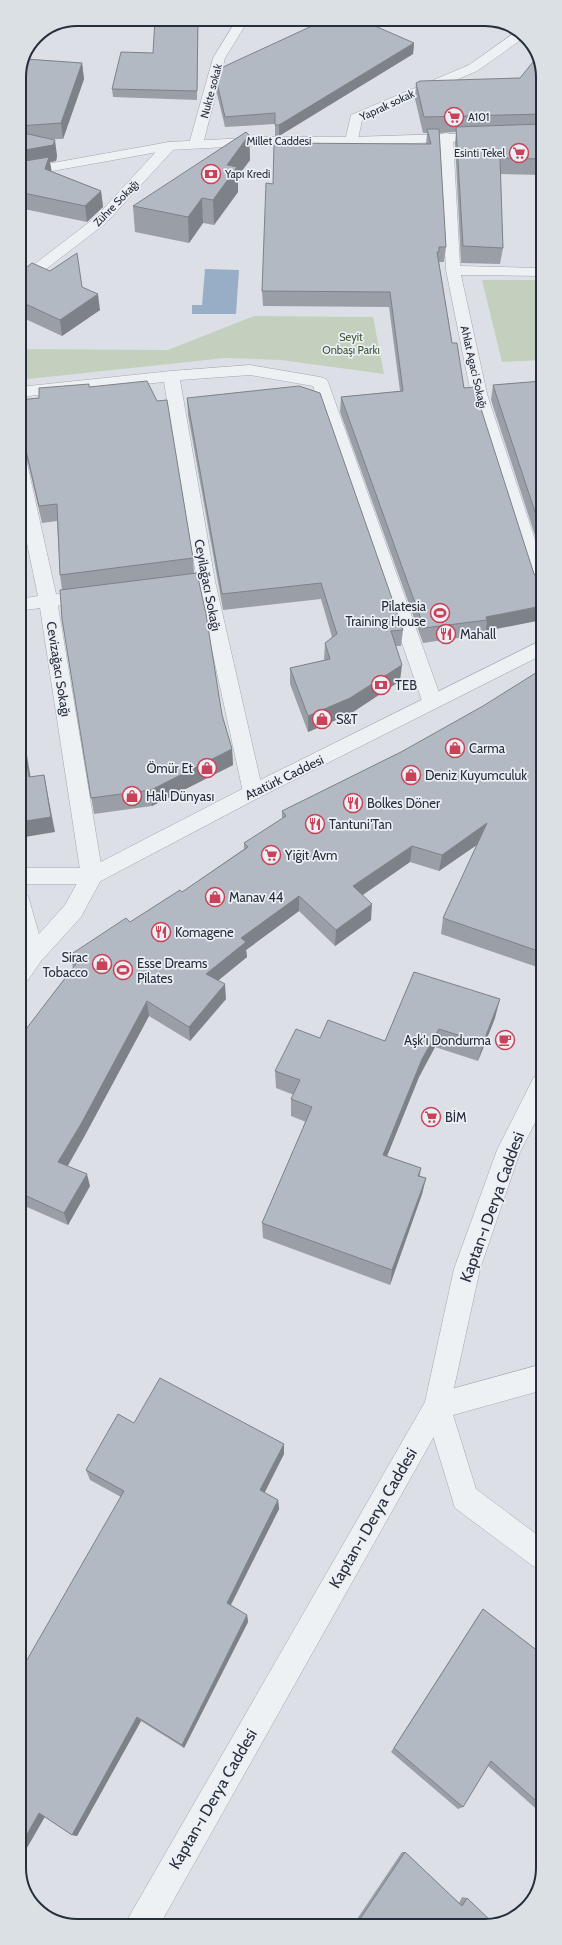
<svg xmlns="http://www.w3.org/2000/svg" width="562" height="1945" font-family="Cabin,sans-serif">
	<rect width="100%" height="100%" fill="#dce0e6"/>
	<g fill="#c2d0bd">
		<polygon points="482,280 542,280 542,360 502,362"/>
		<polygon points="254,316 373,317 384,374 281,360 225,358 19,380 19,349 168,350"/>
	</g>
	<polygon fill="#97aec6" points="205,269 239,270 236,314 192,314 192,305 202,305"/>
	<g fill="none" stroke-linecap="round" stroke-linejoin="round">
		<defs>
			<g id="minor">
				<polygon points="237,19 249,19 225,58 203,144 201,147 191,147 189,144 213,58"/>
				<polygon points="517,31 525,37 477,71 362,120 357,144 347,144 345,141 351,115 469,65"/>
				<polygon points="446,133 451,134 453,137 460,266 542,268 542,276 461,275 487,394 542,561 542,594 536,592 533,588 471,394 446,270 439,137 441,134"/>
				<polygon points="169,142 174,143 176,146 174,149 106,223 24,286 19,287 19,276 96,217 164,143"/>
				<polygon points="250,365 320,377 326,379 328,382 442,701 439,706 432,708 425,706 422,701 313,386 250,375 180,380 215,581 263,792 260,797 253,800 246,797 243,792 197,581 164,382 19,397 19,387 171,371"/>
				<polygon points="19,458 25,459 27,463 56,594 68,595 71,599 68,603 58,606 103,876 81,917 41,961 28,980 20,982 20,956 22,953 20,944 20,894 28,896 39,934 65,905 81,876 40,608 19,611 19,599 38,596 19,505"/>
				<polygon points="543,1364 543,1390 453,1415 476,1489 543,1539 543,1570 533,1566 455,1508 424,1406 428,1397 437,1393"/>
			</g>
			<g id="tertiary">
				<polygon points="542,131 542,139 352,145 265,145 169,150 19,177 19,169 169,142 265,137 352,137"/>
				<polygon points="542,640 542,655 260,797 99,882 92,884 20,884 20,868 89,868 246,787"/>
				<polygon points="542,1074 543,1107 520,1152 480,1269 450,1406 446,1415 159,1926 125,1926 130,1915 425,1402 454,1269 497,1150 534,1077"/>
			</g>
		</defs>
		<use href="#minor" stroke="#a2a7b0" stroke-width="1"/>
		<use href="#tertiary" stroke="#a2a7b0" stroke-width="1"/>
		<use href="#minor" fill="#eef1f4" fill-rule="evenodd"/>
		<use href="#tertiary" fill="#eef1f4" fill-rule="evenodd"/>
	</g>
	<g fill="#9a9fa7">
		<polygon points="198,19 197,100 113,97 112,89 153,53"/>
		<polygon points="414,43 413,54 279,136 275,136 275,124 225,127 217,94 217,83"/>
		<polygon points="82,63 84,79 63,139 54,139 57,156 56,161 50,162 51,171 101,191 103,207 87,222 19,208 19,77"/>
		<polygon points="542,65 542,175 500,174 503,248 500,264 461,263 455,143 456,132 439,133 446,247 444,262 439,262 452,343 464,388 534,574 486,631 485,634 423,643 340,412 341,397 400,391 389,307 263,306 262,291 273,184 426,144 427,133 423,133 415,99 416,83 520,78"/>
		<polygon points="249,135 250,160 238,176 238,192 214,225 203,223 189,243 135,232 133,206"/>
		<polygon points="19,265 20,271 82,287 100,310 62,336 19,316"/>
		<polygon points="542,381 542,557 491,400 493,385"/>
		<polygon points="89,387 193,558 194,573 222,715 232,749 233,765 152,806 94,814 62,619 62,590 60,575 57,521 42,523 28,463 25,458 19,458 19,400 39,398"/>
		<polygon points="187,398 403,630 401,646 396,646 400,681 350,714 308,732 290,684 290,668 325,660 324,659 325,643 332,637 321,599 223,610 188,415"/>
		<polygon points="19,513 22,526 19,526"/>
		<polygon points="401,752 542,898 539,906 542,907 542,954 537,967 441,934 443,918 478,844 439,871 410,862 363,895 371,920 335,946 299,911 246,950 247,957 218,980 226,999 190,1041 149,1016 84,1137 68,1166 90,1186 68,1225 20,1204 20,1037 73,968 70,955 130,922 182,892 244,849 244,843 282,819 282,811"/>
		<polygon points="414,972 495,1018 478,1061 435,1047 419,1077 387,1156 421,1168 420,1176 426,1178 422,1194 390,1285 263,1238 262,1223 306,1122 291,1116 291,1099 294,1095 276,1088 275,1071 320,1038 385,1041"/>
		<polygon points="134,1423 284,1444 284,1454 264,1492 278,1500 279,1509 231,1605 247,1615 248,1622 184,1748 141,1721 77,1836 72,1835 45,1817 121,1497 90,1480 86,1470"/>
		<polygon points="543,1498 543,1510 537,1506"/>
		<polygon points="483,1609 543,1655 543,1815 488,1766 463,1807 458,1809 391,1752 478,1616"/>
		<polygon points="402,1852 405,1852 459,1903 462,1897 467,1898 495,1925 353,1925"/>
	</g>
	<g fill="#7d8288">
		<polygon points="414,43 413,54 279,136 279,125"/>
		<polygon points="82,63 84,79 63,139 61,123"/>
		<polygon points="249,135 250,160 238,176 238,192 214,225 213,200 227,165"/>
		<polygon points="55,140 57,156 56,161 50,162 52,173 45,169 19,167 19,151"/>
		<polygon points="101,191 103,207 87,222 85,206"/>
		<polygon points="202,198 203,223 189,243 188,217"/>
		<polygon points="98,294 100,310 62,336 60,320"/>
		<polygon points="542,584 542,598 538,586"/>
		<polygon points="542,606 542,620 486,631 487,620 486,617"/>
		<polygon points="402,665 400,681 350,714 308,732 308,716"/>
		<polygon points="19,707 33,792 29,777 19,714"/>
		<polygon points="232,749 233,765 152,806 151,790"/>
		<polygon points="44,775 55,832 19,838 19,822"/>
		<polygon points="487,823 484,840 439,871 442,855"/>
		<polygon points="412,846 410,862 352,902 353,886"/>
		<polygon points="542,893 542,898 533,921 537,906"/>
		<polygon points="299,896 299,911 246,950 247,957 208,989 206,974 241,938"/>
		<polygon points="372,904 371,920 335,946 336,930"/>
		<polygon points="542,949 542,954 537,967 541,952"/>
		<polygon points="225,984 226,999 190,1041 189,1027"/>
		<polygon points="500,999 495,1018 478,1061 483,1043"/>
		<polygon points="147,1001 149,1016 84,1137 62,1175 58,1162"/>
		<polygon points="439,1029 435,1047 419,1077 381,1171 383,1155 422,1059"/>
		<polygon points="87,1174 90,1186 68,1225 64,1213"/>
		<polygon points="426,1178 422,1194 390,1285 392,1270"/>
		<polygon points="284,1444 284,1454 261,1500 260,1490"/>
		<polygon points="278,1500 279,1509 228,1610 227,1603"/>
		<polygon points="247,1615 248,1622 184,1748 182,1745"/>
		<polygon points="137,1717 141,1721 77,1836 72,1835"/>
		<polygon points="39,1813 46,1815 20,1860 20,1847"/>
	</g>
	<g fill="#b3b9c2" stroke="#7d8288">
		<polygon points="155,19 198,19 197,91 112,89 121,52 153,53"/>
		<polygon points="327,19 359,19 414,43 279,125 275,125 275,113 225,117 217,83 221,68"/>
		<polygon points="537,57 542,65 542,114 424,117 416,83 420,81 520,78"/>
		<polygon points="26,59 82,63 61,123 19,126 19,77"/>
		<polygon points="542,124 542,159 500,158 503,248 463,246 456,127"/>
		<polygon points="427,129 439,129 446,247 439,247 439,252 437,252 452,343 457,343 464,388 474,387 534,574 538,578 542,580 542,584 538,586 542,596 542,606 486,617 487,620 424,628 341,397 403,391 390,292 262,291 266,183 273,184 274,143 431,144"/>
		<polygon points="19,132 55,140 53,145 19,151"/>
		<polygon points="246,132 249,135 227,165 237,167 213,200 202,198 188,217 133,206"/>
		<polygon points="49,157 45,169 101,191 85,206 19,192 19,162"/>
		<polygon points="77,253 82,287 98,294 60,320 19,301 19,272 22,271 32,263 50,271"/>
		<polygon points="147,381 157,401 167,400 193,558 60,575 57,504 39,506 25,446 22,441 19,441 19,400 39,398 39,388 89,384 89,387"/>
		<polygon points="542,381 542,533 493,385"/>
		<polygon points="299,386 320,393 403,630 391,631 402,665 350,698 308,716 290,668 330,659 325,643 337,634 321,583 222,594 187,398"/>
		<polygon points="197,573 206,614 222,715 232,749 151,790 91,798 62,619 60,590"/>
		<polygon points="542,669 542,893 537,906 542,907 542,949 541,952 443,918 487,823 442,855 412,846 353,886 372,904 336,930 299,896 241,938 246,942 206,974 225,984 189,1027 147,1001 81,1124 58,1162 87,1174 64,1213 20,1193 20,1037 79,960 70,955 126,918 130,922 180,890 182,892 248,847 244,843 286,816 282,811 401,752 483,706"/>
		<polygon points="19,714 29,777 44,775 51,817 19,822"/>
		<polygon points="414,972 500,999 483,1043 439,1029 422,1059 383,1155 421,1168 418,1176 426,1178 392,1270 262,1223 312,1107 291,1099 300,1080 275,1071 296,1029 320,1038 328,1020 385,1041"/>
		<polygon points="160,1378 284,1444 260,1490 278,1500 227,1603 247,1615 182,1745 137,1717 72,1835 39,1813 20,1847 20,1672 124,1491 86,1470 118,1414 134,1423"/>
		<polygon points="483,1609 543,1655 543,1807 491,1761 463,1807 394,1748"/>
		<polygon points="405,1852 462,1906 467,1898 495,1925 356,1925"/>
	</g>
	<defs>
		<symbol id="supermarket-ring" viewBox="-11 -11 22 22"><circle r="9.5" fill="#ebeff4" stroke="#ca4257" stroke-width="1.5"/><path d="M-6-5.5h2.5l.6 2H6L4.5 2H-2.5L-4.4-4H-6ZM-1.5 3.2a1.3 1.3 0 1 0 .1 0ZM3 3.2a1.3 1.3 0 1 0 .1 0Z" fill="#ca4257"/></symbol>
		<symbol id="bank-ring" viewBox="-11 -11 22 22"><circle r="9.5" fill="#ebeff4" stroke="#ca4257" stroke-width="1.5"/><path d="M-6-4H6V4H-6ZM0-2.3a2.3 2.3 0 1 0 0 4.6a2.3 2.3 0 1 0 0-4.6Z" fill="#ca4257"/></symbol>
		<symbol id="stadium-ring" viewBox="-11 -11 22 22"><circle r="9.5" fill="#ebeff4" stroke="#ca4257" stroke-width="1.5"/><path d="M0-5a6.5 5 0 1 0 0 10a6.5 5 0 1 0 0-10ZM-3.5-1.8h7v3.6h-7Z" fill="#ca4257"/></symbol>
		<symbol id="restaurant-ring" viewBox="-11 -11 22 22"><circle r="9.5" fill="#ebeff4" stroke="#ca4257" stroke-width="1.5"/><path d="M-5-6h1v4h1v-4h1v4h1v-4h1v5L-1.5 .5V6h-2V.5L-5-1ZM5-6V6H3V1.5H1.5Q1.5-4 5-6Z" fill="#ca4257"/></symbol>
		<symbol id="shop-ring" viewBox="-11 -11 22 22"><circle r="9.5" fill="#ebeff4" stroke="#ca4257" stroke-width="1.5"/><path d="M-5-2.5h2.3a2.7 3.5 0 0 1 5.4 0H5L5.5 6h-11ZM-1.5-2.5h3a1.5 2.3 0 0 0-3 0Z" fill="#ca4257"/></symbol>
		<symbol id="cafe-ring" viewBox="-11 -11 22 22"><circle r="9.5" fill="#ebeff4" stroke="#ca4257" stroke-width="1.5"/><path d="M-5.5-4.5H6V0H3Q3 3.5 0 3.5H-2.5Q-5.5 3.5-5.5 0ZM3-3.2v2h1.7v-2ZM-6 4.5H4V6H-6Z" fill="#ca4257"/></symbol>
	</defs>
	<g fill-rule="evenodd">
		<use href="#supermarket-ring" x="443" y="106" width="22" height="22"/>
		<use href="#supermarket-ring" x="508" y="142" width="22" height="22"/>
		<use href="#bank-ring" x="200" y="163" width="22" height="22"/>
		<use href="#stadium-ring" x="429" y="602" width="22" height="22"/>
		<use href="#restaurant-ring" x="435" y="623" width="22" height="22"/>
		<use href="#bank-ring" x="370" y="674" width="22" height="22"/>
		<use href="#shop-ring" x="311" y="708" width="22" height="22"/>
		<use href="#shop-ring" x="444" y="737" width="22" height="22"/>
		<use href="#shop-ring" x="196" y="757" width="22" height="22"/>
		<use href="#shop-ring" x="400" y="764" width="22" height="22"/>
		<use href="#shop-ring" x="121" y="785" width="22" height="22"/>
		<use href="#restaurant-ring" x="342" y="792" width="22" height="22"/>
		<use href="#restaurant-ring" x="304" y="813" width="22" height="22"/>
		<use href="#supermarket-ring" x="260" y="844" width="22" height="22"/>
		<use href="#shop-ring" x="204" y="886" width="22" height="22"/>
		<use href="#restaurant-ring" x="150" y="921" width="22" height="22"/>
		<use href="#shop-ring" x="91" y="953" width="22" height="22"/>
		<use href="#stadium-ring" x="112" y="959" width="22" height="22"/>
		<use href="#cafe-ring" x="494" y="1029" width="22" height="22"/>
		<use href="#supermarket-ring" x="420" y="1106" width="22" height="22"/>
	</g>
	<g text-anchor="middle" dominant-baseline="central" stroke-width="3.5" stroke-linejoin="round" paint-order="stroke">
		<g font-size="11" fill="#262e3c" stroke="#ebeff4">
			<text transform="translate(211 91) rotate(-75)">Nukte sokak</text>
			<text transform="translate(387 105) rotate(-25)">Yaprak sokak</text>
			<text x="279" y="141">Millet Caddesi</text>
			<text transform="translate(116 203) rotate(-46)">Zühre Sokağı</text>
			<text transform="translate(474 367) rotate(77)">Ahlat Agaci Sokağı</text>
		</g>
		<g font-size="11" fill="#262e3c" stroke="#ebeff4" text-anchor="start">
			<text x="468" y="117">A101</text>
			<text x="505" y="153" text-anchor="end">Esinti Tekel</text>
			<text x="225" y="174">Yapı Kredi</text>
		</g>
		<g font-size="11" fill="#3b5734" stroke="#ebeff4">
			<text x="351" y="337">Seyit<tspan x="351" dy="13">Onbaşı Parkı</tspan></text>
		</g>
		<g font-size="13" fill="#262e3c" stroke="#ebeff4">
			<text transform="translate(208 585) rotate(79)">Ceyilağacı Sokağı</text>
			<text transform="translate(59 669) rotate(81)">Cevizağacı Sokağı</text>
			<text transform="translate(284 777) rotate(-26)">Atatürk Caddesi</text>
		</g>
		<g font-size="13" fill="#262e3c" stroke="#ebeff4" text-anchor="start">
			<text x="426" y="606" text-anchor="end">Pilatesia<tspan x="426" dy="15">Training House</tspan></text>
			<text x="460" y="634">Mahall</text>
			<text x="395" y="685">TEB</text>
			<text x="336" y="719">S&amp;T</text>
			<text x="469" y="748">Carma</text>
			<text x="193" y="768" text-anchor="end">Ömür Et</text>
			<text x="425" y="775">Deniz Kuyumculuk</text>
			<text x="146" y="796">Halı Dünyası</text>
			<text x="367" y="803">Bolkes Döner</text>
			<text x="329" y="824">Tantuni'Tan</text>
			<text x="285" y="855">Yiğit Avm</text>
			<text x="229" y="897">Manav 44</text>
			<text x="175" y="932">Komagene</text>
			<text x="88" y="957" text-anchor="end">Sirac<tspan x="88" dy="15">Tobacco</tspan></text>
			<text x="137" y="963">Esse Dreams<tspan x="137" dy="15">Pilates</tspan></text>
			<text x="491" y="1040" text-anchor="end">Aşk'ı Dondurma</text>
			<text x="445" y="1117">BİM</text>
		</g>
		<g font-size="16" fill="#262e3c" stroke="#ebeff4">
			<text transform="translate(492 1207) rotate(-70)">Kaptan-ı Derya Caddesi</text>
			<text transform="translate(373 1518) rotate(-60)">Kaptan-ı Derya Caddesi</text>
			<text transform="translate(213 1799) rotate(-60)">Kaptan-ı Derya Caddesi</text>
		</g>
	</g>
	<path d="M0 0H562V1945H0ZM77 26H485A51 51 0 0 1 536 77V1868A51 51 0 0 1 485 1919H77A51 51 0 0 1 26 1868V77A51 51 0 0 1 77 26Z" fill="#dbe0e5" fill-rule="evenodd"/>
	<path fill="none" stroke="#262e3c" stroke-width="2" d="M77 26H485A51 51 0 0 1 536 77V1868A51 51 0 0 1 485 1919H77A51 51 0 0 1 26 1868V77A51 51 0 0 1 77 26Z"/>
</svg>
